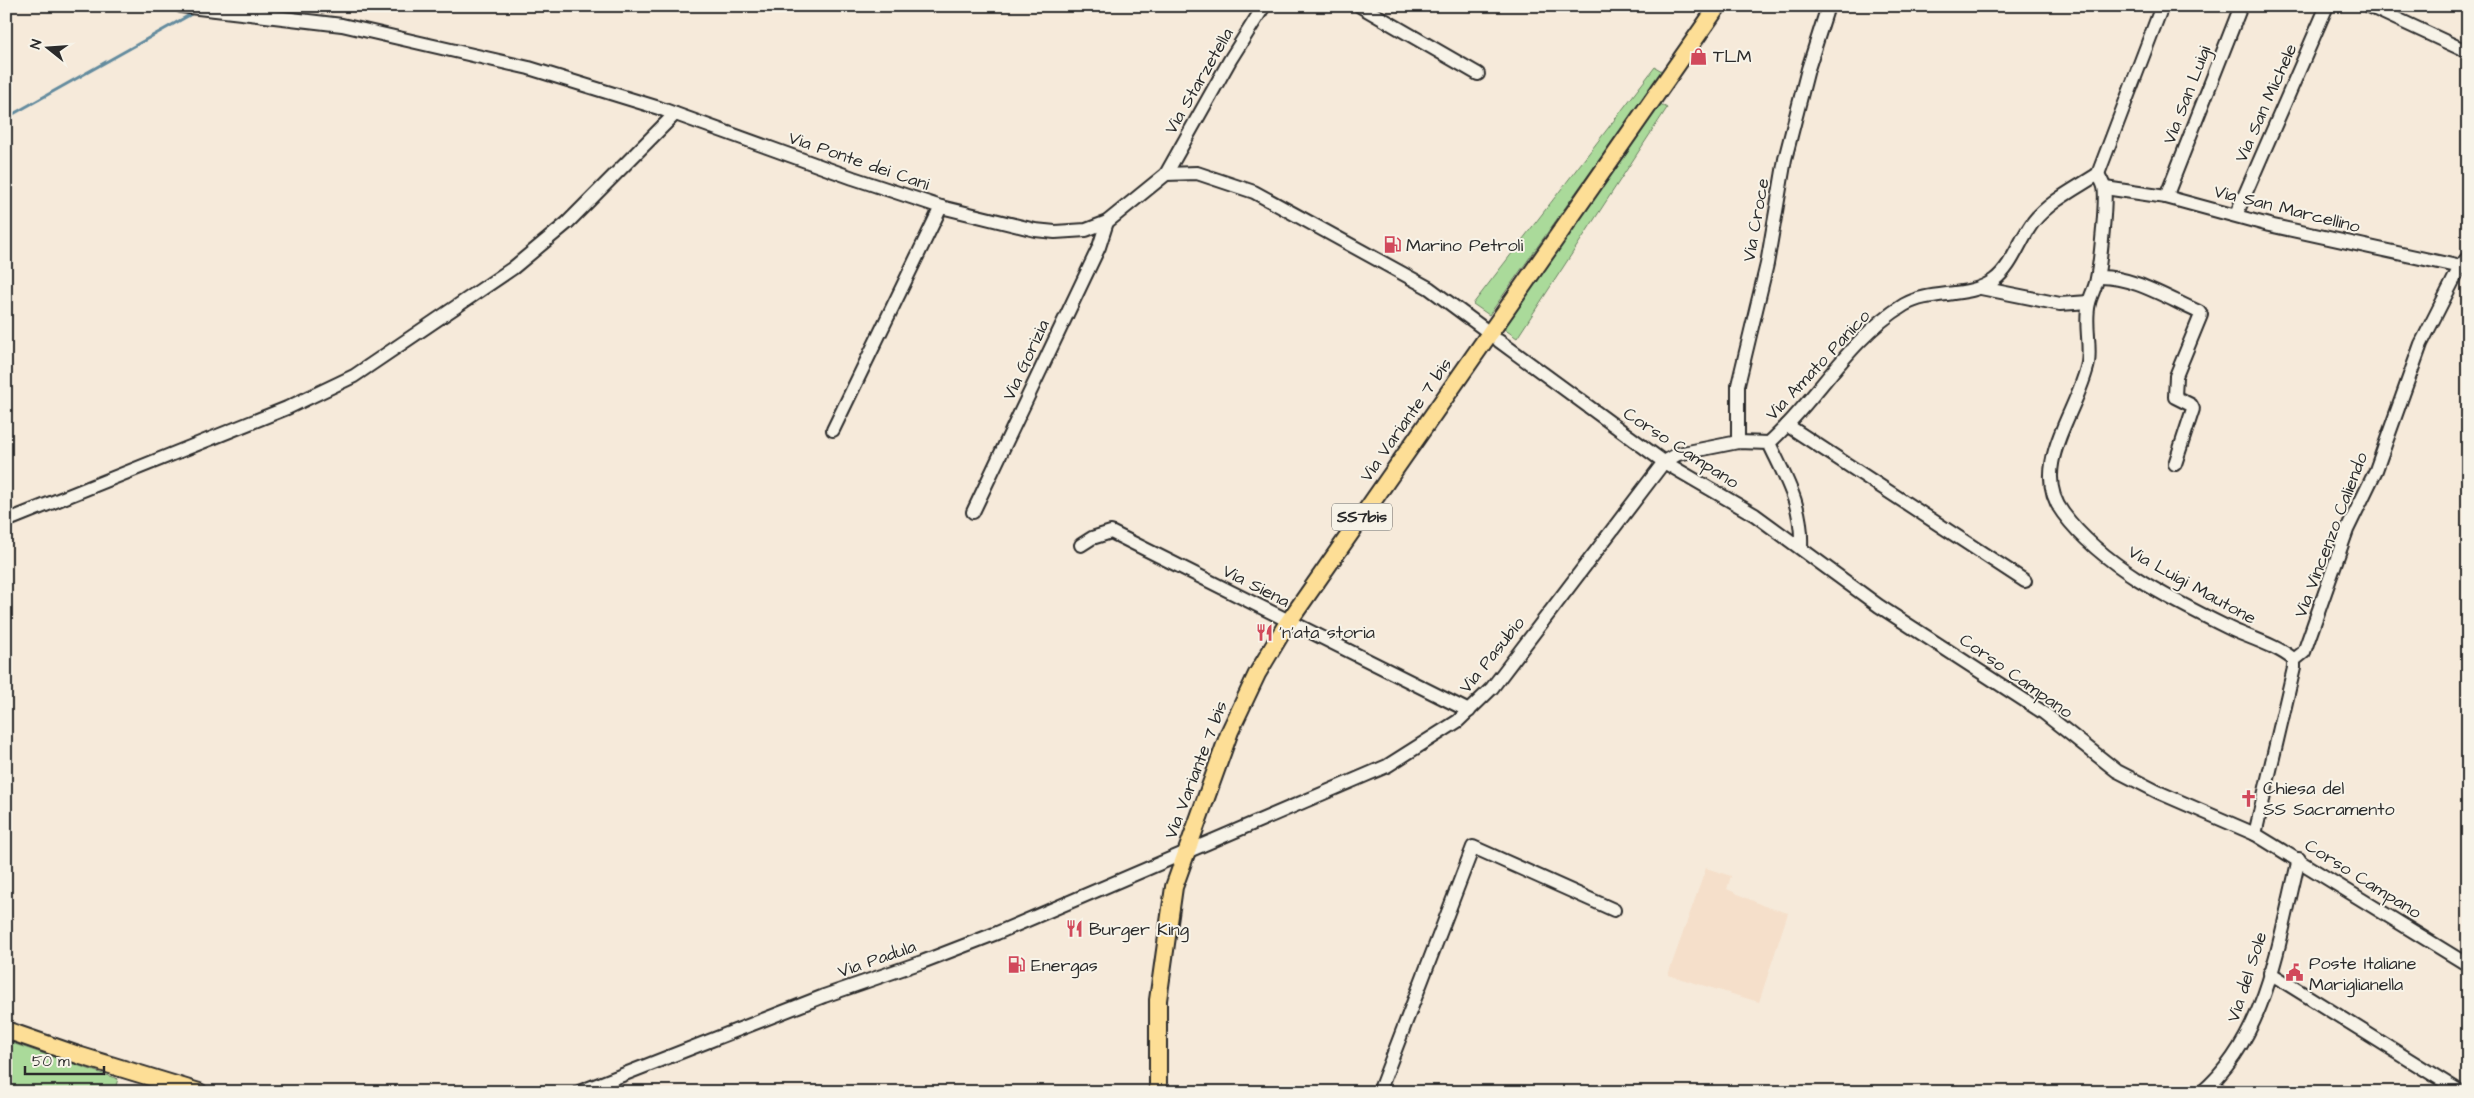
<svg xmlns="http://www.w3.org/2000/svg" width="2474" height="1098" font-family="'Architects Daughter',sans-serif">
	<rect width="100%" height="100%" fill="#f6eada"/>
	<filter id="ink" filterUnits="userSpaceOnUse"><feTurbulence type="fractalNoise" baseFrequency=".02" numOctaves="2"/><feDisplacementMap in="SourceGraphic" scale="10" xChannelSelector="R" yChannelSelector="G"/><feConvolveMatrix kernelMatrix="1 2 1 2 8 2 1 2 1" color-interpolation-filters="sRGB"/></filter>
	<g filter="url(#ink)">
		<polygon fill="#f5dfca" points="1706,868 1731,876 1727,889 1764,906 1788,913 1759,1002 1668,975"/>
		<g fill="#aada9a" stroke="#6a8262">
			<polygon points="1655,67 1662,71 1489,315 1473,304"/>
			<polygon points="1659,103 1667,108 1517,338 1504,329"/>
			<polygon points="6,1041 118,1079 114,1092 6,1092"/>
		</g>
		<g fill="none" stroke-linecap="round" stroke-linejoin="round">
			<polyline stroke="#638b9e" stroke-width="3" points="6,118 195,12"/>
			<defs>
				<g id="minor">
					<polyline points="181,6 342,25 529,68 659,108 853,178 941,207 1035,230 1055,232 1086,230 1107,222 1166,174 1197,173 1254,192 1429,288 1483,328"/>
					<polyline points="1360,6 1478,74"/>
					<polyline points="2369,6 2468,52"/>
					<polyline points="1166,174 1230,60 1264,6"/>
					<path d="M 2098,174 C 2100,178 2103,183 2104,187 C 2107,198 2100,265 2097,278 C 2096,287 2091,294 2089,303 C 2084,322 2091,344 2088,363 C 2079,410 2028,467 2063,513 C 2103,567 2174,601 2233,630 C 2251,638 2280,647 2294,660"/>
					<polyline points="2098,174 2162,6"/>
					<polyline points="2105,188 2166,197 2269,225 2466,268"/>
					<polyline points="2166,197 2241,6"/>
					<polyline points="2236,215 2327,6"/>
					<path d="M 2098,277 C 2133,276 2167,298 2199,312 L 2201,315 L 2176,376 L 2175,397 L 2191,405 L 2193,409 L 2175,464"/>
					<polyline points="1981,288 2060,304 2089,302"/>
					<polyline points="1499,341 1664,462 1755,515 1879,606 2044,713 2117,771 2158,792 2255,834 2468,965"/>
					<polyline points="1787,425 2025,581"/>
					<polyline points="833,430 941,207"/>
					<polyline points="1738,442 1738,385 1767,264 1785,159 1808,69 1828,6"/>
					<path d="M 1769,443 C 1786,479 1803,506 1801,547"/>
					<polyline points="973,512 1099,247 1107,222"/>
					<polyline points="6,521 287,408 354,376 513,268 567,223 675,114"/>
					<polyline points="1081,545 1092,538 1111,532 1469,711"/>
					<polyline points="2294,660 2304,652 2347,530 2376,470 2421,344 2460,267 2468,257"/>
					<polyline points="2255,834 2294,668 2294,660"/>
					<polyline points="2270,973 2461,1092"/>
					<polyline points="2211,1084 2222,1092"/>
					<path d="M 579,1092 L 824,996 L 922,962 L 997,933 L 1387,766 L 1458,721 L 1492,688 L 1664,462 L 1678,454 L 1738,442 L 1769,443 C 1817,400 1848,339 1904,305 C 1931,289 1969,299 1994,280 C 2013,266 2020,238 2034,221 C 2050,201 2077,188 2098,174"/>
					<polyline points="1379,1092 1473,847 1614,910"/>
					<path d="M 2202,1092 C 2268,1036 2279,938 2299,859"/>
				</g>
				<g id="major">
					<polyline points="6,1030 81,1056 199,1092"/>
					<polyline points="1158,1092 1158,1000 1174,887 1230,731 1257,674 1285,627 1718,6"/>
				</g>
			</defs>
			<use href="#minor" stroke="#2b2b2b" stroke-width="16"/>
			<use href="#major" stroke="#2b2b2b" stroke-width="20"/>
			<use href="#minor" stroke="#f7f3e8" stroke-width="12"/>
			<use href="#major" stroke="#fdde96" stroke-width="16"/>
		</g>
	</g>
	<defs>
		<symbol id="shop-bare" viewBox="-9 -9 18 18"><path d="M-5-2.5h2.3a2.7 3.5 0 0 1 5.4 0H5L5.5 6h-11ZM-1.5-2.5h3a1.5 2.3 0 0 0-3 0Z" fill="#d1495b" stroke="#f7f3e8" stroke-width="2.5" paint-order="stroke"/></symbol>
		<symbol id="fuel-bare" viewBox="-9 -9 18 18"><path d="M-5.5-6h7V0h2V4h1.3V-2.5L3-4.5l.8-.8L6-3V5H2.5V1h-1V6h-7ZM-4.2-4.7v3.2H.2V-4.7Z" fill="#d1495b" stroke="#f7f3e8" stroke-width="2.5" paint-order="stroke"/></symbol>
		<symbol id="restaurant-bare" viewBox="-9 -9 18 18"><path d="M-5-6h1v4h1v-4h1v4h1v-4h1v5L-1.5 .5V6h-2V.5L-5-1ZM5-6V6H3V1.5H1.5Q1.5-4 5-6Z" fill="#d1495b" stroke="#f7f3e8" stroke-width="2.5" paint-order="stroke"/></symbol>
		<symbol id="church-bare" viewBox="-9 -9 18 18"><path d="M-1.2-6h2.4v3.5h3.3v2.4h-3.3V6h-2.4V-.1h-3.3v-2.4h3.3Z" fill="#d1495b" stroke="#f7f3e8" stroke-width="2.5" paint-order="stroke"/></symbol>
		<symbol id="civic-bare" viewBox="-9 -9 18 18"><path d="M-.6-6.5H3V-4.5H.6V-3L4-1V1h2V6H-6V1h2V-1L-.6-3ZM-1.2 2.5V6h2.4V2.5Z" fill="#d1495b" stroke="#f7f3e8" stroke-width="2.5" paint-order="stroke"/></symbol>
	</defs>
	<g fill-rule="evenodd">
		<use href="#shop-bare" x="1686" y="44" width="25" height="25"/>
		<use href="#fuel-bare" x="1380" y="232" width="25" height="25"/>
		<use href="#restaurant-bare" x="1252" y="620" width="25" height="25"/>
		<use href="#church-bare" x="2236" y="786" width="25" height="25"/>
		<use href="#restaurant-bare" x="1062" y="916" width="25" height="25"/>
		<use href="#fuel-bare" x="1004" y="952" width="25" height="25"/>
		<use href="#civic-bare" x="2282" y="960" width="25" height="25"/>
	</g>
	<g text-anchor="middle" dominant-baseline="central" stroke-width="4" stroke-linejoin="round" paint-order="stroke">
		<rect fill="#f7f3e8" stroke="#686764" stroke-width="1" x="1332" y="503.5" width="60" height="27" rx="4"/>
		<g font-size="16" font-weight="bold" fill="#2b2b2b">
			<text x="1362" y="517">SS7bis</text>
		</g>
		<g font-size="18" fill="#2b2b2b" stroke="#f7f3e8" text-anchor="start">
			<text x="1713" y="56">TLM</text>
			<text x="1406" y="245">Marino Petroli</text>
			<text x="1279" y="632">'n'ata storia</text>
			<text x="2263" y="788">Chiesa del<tspan x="2263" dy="21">SS Sacramento</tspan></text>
			<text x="1089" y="929">Burger King</text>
			<text x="2309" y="963">Poste Italiane<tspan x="2309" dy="21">Mariglianella</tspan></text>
			<text x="1031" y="965">Energas</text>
		</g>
		<g font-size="18" fill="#2b2b2b" stroke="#f7f3e8">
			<text transform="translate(1199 81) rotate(-60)">Via Starzetella</text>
			<text transform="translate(2187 95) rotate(-69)">Via San Luigi</text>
			<text transform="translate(2266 103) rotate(-66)">Via San Michele</text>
			<text transform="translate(859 161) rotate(19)">Via Ponte dei Cani</text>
			<text transform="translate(2287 209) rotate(14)">Via San Marcellino</text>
			<text transform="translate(1756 220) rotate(-80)">Via Croce</text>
			<text transform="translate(1026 360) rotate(-65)">Via Gorizia</text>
			<text transform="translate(1818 365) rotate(-47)">Via Amato Panico</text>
			<text transform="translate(1406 420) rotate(-55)">Via Variante 7 bis</text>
			<text transform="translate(1681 448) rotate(33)">Corso Campano</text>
			<text transform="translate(2331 535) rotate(-69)">Via Vincenzo Caliendo</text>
			<text transform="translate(2192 585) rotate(29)">Via Luigi Mautone</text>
			<text transform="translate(1256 586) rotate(27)">Via Siena</text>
			<text transform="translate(1492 655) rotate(-51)">Via Pasubio</text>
			<text transform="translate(2016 676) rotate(35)">Corso Campano</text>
			<text transform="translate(1196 770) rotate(-69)">Via Variante 7 bis</text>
			<text transform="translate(2363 879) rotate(32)">Corso Campano</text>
			<text transform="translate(877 959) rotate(-19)">Via Padula</text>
			<text transform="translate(2247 977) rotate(-72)">Via del Sole</text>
		</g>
	</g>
	<rect width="2474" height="1098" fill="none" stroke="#f7f3e8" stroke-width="25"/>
	<rect x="12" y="12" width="2449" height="1073" fill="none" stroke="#2b2b2b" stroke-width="2" filter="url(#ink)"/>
	<g transform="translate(48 48) rotate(287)" stroke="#f7f3e8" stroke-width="4" paint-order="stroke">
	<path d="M0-4L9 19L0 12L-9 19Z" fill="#2b2b2b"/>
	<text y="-8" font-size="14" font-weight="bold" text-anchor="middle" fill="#2b2b2b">N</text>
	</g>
	<path d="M25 1066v8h79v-8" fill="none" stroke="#2b2b2b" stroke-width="2.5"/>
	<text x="32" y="1066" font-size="15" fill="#2b2b2b" stroke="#f7f3e8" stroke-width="4" paint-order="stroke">50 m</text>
</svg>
